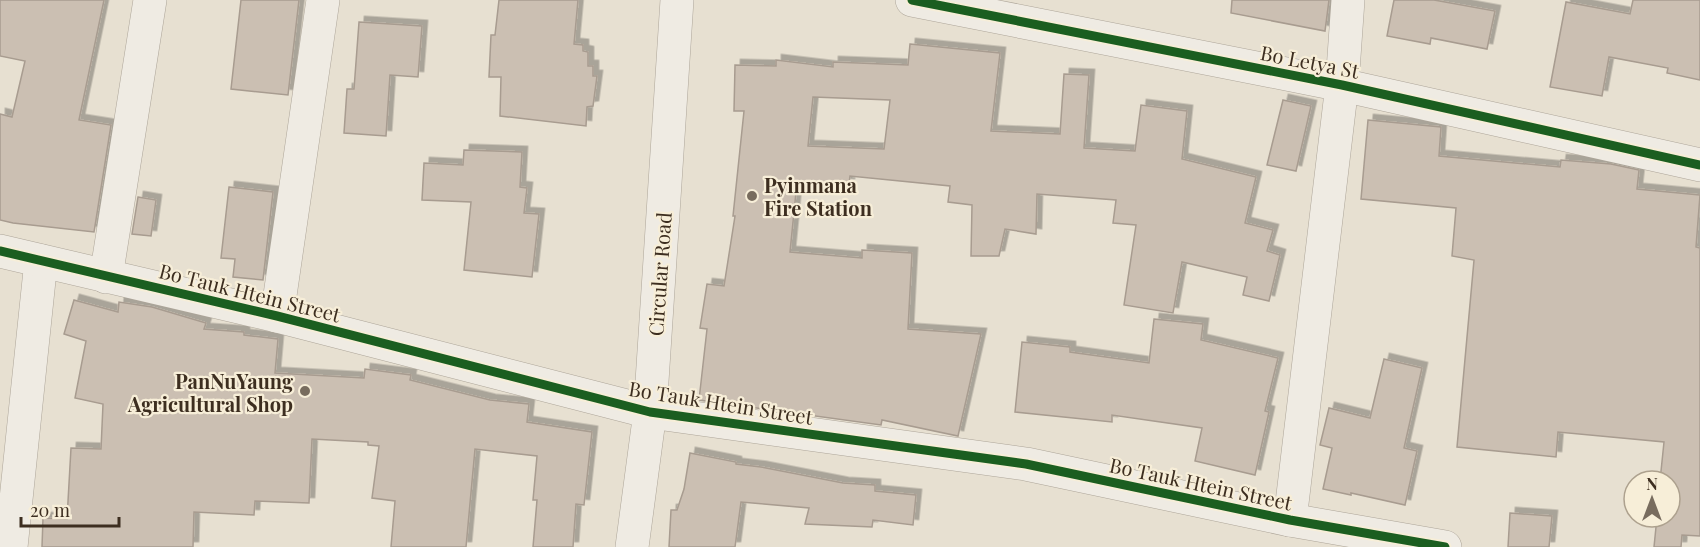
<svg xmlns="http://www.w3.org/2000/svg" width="1700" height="547" font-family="'Playfair Display',serif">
	<defs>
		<filter id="shadow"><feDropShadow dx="5.5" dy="-5.5" stdDeviation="0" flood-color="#0004"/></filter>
	</defs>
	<rect width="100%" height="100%" fill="#e7e0d1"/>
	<g fill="#cbbfb2" stroke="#a89c90" stroke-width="1.5" fill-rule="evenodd" filter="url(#shadow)">
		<polygon points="0,0 104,0 79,120 111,125 94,232 13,223 0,220 0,114 12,117 25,61 0,56"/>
		<polygon points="241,0 299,0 288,95 231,89"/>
		<polygon points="499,0 578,0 574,44 583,45 583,51 588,52 588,66 593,66 593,76 597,76 593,106 587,107 586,126 500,116 501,77 489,77 491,35 495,35"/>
		<polygon points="1232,0 1329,0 1325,31 1231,13"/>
		<polygon points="1394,0 1434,0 1495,11 1487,49 1431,38 1430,44 1387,36"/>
		<polygon points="1633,0 1700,0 1700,80 1667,73 1668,68 1609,57 1602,96 1550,87 1566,2 1630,14"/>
		<polygon points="359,22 422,26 418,77 390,75 386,136 344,133 347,89 354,89"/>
		<path d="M 910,44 L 1000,53 L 991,131 L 1060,134 L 1064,74 L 1089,75 L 1084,148 L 1135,151 L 1141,105 L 1187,111 L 1182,159 L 1256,177 L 1245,223 L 1273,230 L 1267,251 L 1280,255 L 1269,301 L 1243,295 L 1247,277 L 1182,262 L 1173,313 L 1124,305 L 1136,225 L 1113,223 L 1116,200 L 1037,194 L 1036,234 L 1005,229 L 999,256 L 971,256 L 972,205 L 948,202 L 950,186 L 850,176 L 849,184 L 797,182 L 790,252 L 862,258 L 862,250 L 912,253 L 908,329 L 981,334 L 958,436 L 882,420 L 881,425 L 699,400 L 707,329 L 700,328 L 707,284 L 724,286 L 735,216 L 733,216 L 744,111 L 734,111 L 735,65 L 776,66 L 776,60 L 833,67 L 833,62 L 908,65 ZM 813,97 L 890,100 L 884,149 L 808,146 Z"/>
		<polygon points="1283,100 1311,106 1296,171 1267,165"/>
		<polygon points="1368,120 1441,127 1439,156 1560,167 1561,160 1611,164 1639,170 1637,189 1700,195 1696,247 1700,248 1700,536 1682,535 1681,547 1654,547 1657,517 1670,517 1670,481 1660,481 1664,442 1558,432 1556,457 1457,447 1474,260 1452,256 1456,208 1361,199"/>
		<polygon points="464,150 522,152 520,187 527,188 524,213 539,214 532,277 464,270 471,202 422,200 424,163 463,165"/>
		<polygon points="229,187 273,192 263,280 233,277 235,259 221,258"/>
		<polygon points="138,197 156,200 151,236 132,234"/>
		<polygon points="74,300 118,312 119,302 152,307 206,323 204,329 244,332 244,335 278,339 275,373 364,378 365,369 411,375 410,380 490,400 529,404 527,422 592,432 584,505 576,504 573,547 533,547 537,500 533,500 537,456 475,449 466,547 391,547 395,501 372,498 379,446 368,445 368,442 312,439 309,503 255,501 254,515 194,512 193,547 42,547 43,518 67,519 71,448 101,449 103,404 75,398 86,341 64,334"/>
		<polygon points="1154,319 1203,324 1201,340 1278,358 1265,411 1269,412 1255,475 1195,461 1202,428 1112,415 1112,422 1015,412 1022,342 1070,347 1070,352 1149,363"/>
		<polygon points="1384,359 1422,368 1404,448 1417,451 1405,505 1351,493 1351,495 1323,489 1332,448 1320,445 1329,408 1370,418"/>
		<polygon points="690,453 736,462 736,464 761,467 843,483 875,485 875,491 916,495 913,525 873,520 872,527 805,524 809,508 741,502 735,547 669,547 671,510 677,510 684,489"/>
		<polygon points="1510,513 1552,516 1549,547 1508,547"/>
	</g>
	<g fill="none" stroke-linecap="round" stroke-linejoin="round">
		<defs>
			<g id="minor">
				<polyline points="912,0 1342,85 1700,165"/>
				<polyline points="106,277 150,0"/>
				<polyline points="277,316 323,0"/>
				<polyline points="1290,520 1342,85 1348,0"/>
				<polyline points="11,547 41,261"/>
			</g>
			<g id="tertiary">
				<polyline points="0,251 277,316 650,412 1026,464 1290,520 1445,547"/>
				<polyline points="632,547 650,412 677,0"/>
			</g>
		</defs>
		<use href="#minor" stroke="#ada599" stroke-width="34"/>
		<use href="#tertiary" stroke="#ada599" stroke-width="34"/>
		<use href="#minor" stroke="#efebe3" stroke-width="33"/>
		<use href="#tertiary" stroke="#efebe3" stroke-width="33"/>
		<defs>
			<g id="cycleway">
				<polyline points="912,0 1342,85 1700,165"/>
				<polyline points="0,251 277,316 650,412 1026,464 1290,520 1445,547"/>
			</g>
		</defs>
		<use href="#cycleway" stroke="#f7eed8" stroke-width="13"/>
		<use href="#cycleway" stroke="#1b5e20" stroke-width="9"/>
	</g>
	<g fill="#786c5e" stroke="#f7eed8" stroke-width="2">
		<circle cx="752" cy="196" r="6"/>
		<circle cx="305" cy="391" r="6"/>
	</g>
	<g text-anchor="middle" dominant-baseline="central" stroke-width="4.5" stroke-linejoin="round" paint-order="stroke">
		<g font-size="20" fill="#3d2e20" stroke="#f7eed8">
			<text transform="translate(1310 61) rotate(11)">Bo Letya St</text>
			<text transform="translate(659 274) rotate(-86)">Circular Road</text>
			<text transform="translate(250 292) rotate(14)">Bo Tauk Htein Street</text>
			<text transform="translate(721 402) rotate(9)">Bo Tauk Htein Street</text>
			<text transform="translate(1201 483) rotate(12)">Bo Tauk Htein Street</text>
		</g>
		<g font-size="20" font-weight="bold" fill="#3d2e20" stroke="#f7eed8" text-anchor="start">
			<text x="764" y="184">Pyinmana<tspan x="764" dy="23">Fire Station</tspan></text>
			<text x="293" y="380" text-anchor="end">PanNuYaung<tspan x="293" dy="23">Agricultural Shop</tspan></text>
		</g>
	</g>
	<g transform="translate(1652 499)"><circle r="28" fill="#f7eed8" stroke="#ada18e" stroke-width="1.5"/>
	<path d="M0-4.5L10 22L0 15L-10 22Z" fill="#786c5e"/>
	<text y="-9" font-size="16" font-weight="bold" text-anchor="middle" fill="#3d2e20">N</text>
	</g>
	<path d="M21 517v9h98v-9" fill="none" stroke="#3d2e20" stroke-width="3"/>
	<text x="30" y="517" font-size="18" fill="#3d2e20" stroke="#f7eed8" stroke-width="4.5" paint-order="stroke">20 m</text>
</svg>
